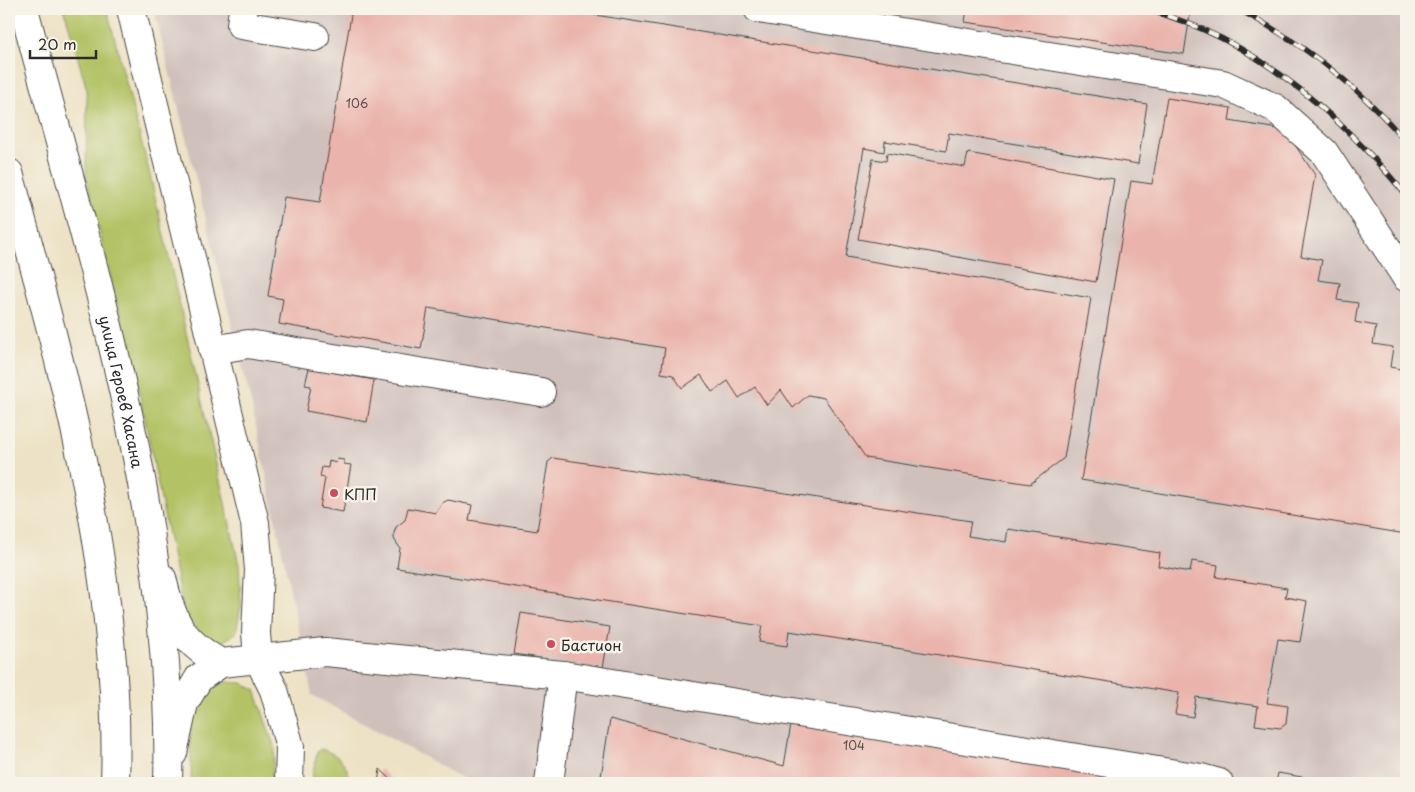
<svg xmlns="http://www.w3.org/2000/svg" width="1415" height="792" font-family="'Playpen Sans',sans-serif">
	<rect width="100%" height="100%" fill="#f7f3e8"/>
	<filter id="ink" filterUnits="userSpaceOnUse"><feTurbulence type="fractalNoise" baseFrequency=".02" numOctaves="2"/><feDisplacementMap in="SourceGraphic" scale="10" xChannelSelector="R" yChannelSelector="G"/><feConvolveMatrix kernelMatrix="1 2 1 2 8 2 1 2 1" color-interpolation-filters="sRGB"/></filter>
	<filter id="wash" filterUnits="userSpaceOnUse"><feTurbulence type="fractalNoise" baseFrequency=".0096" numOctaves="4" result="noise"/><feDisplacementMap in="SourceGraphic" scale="20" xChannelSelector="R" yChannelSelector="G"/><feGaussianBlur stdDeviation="1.12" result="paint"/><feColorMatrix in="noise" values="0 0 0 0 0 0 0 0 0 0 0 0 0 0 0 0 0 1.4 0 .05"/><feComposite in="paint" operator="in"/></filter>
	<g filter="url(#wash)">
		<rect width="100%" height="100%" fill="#ede2c5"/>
		<polygon fill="#d0c0bc" points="154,9 1406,9 1406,783 471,783 312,695 251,402"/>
		<g fill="#b2c265" stroke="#6e7648">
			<polygon points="64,9 107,9 150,175 239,564 241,606 236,633 221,643 207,641 184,614 140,395 86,177 87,90"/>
			<path d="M 228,682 L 242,683 L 255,690 L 275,749 L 271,783 L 191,783 C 193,759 183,709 203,692 C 210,686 219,685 228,682 Z"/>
			<path d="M 321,749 C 341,756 346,762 351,783 L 311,783 L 317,752 Z"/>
		</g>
		<g id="blocks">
			<g fill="#eab4ac">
				<polygon points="352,9 558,9 1147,104 1138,164 949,133 946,151 885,141 884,152 864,148 846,257 1091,298 1064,458 1030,484 866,458 824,398 808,395 793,408 781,390 767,405 755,387 739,398 728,381 712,392 701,375 682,388 673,375 661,373 665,348 428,308 421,349 279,324 283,299 268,296 284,197 320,202"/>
				<polygon points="967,9 1191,9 1184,54 965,22"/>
				<polygon points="1167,98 1231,108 1229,121 1285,130 1315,175 1301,256 1322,260 1318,280 1340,283 1337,300 1358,303 1355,322 1376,326 1373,344 1393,347 1390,367 1406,370 1406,534 1081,480 1131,181 1152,184"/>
				<polygon points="887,153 965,167 968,153 1114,179 1096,282 858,239 873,159 886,161"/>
				<polygon points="309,368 374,380 367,422 306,411 311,386 305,385"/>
				<polygon points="553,458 971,521 968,536 1006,542 1008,529 1160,553 1158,566 1190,572 1192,561 1218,565 1216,577 1287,588 1285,597 1307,601 1300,642 1278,639 1267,703 1288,706 1286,724 1280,728 1255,725 1258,706 1196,697 1193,717 1175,714 1179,693 789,631 787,646 759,642 762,626 397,568 400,548 394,539 394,533 396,527 405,520 408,508 436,513 442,503 448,500 472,505 469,520 537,531 548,462"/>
				<polygon points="337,459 344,460 344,464 351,465 343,512 320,508 325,478 320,477 322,467 328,468 329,461 336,463"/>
				<polygon points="521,613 610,627 603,668 514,654"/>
				<polygon points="610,719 784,766 791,724 1135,780 1134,783 600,783"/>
				<polygon points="380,769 395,783 378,783"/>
				<polygon points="1278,773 1332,782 1331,783 1276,783"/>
			</g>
		</g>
	</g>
	<g filter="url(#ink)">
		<use href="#blocks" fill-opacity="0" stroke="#484642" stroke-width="1"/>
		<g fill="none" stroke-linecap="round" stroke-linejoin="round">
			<defs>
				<g id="minor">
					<polyline points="131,9 255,523 259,570 256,633 258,658 274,690 290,747 289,783"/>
					<polyline points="243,9 241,25 315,37"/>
					<polyline points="758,9 1223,84 1275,108 1324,152 1406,277"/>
					<polyline points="213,350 248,344 541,392"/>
					<path d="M 162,578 C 172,621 181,641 221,663"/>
					<polyline points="173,753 184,703 199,678 221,663 325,652 563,675 1201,778 1219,783"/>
					<polyline points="549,783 563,675"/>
				</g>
				<g id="major">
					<path id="s1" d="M 24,9 C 90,260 175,521 168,783"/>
					<path d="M 9,173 C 63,372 122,575 115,783"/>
				</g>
			</defs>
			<use href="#minor" stroke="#484642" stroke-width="30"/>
			<use href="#major" stroke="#484642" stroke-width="30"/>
			<use href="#minor" stroke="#fff" stroke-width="28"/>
			<use href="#major" stroke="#fff" stroke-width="28"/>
			<defs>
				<g id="rail">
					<path d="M 1146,9 C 1165,15 1185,21 1204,30 C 1283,65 1352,130 1406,195"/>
					<path d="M 1238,9 C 1301,42 1360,87 1406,142"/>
				</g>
			</defs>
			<use href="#rail" stroke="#2b2b2b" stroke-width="5.5"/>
			<use href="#rail" stroke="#f7f3e8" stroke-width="4" stroke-dasharray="11" stroke-linecap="butt"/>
		</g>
	</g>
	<g fill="#d1495b" stroke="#f7f3e8" stroke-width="2">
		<circle cx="334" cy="493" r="5"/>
		<circle cx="551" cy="644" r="5"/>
	</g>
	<g text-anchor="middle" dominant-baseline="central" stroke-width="5" stroke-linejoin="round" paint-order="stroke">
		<g font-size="12" fill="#5b4d4b">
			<text x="357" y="103">106</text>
			<text x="854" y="745">104</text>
		</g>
		<g font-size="15" fill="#2b2b2b" stroke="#f7f3e8">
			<text stroke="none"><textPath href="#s1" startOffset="395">улица Героев Хасана</textPath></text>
		</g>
		<g font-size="15" fill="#2b2b2b" stroke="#f7f3e8" text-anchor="start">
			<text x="344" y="493">КПП</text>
			<text x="561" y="644">Бастион</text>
		</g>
	</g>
	<rect width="1415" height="792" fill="none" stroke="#f7f3e8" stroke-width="30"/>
	<path d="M30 50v8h66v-8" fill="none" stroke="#2b2b2b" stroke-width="2.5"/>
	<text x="38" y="50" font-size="15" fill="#2b2b2b" stroke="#f7f3e8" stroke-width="4" paint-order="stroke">20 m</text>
</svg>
